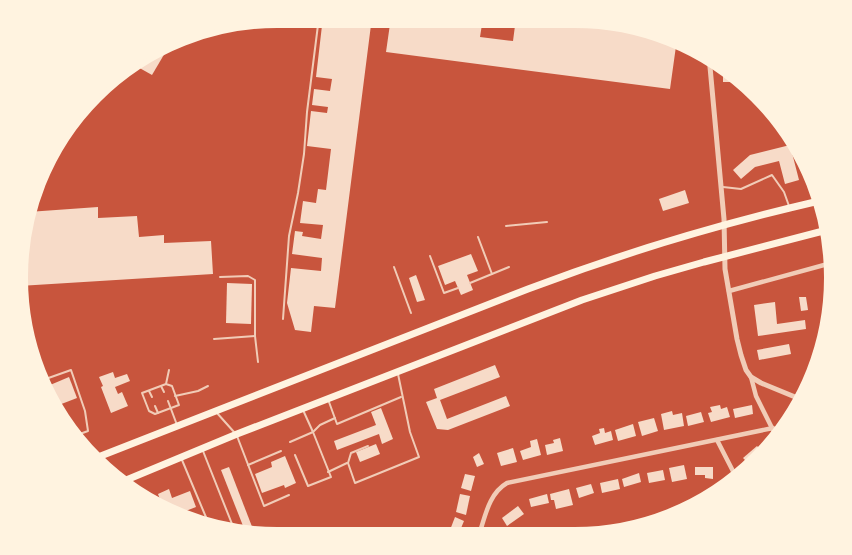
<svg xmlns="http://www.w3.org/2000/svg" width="852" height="555" font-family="Lato,sans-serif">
	<rect width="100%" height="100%" fill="#c8553d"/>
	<g fill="#f7dbc8">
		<polygon points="323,17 372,17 335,308 314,306 311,332 295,330 287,303 291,268 321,271 322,258 292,254 295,231 303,232 302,236 321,239 323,225 300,223 303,201 316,203 318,189 326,190 331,149 307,146 311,111 327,113 328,107 312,105 314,89 330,91 332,79 316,77"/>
		<polygon points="391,17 483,18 480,37 513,41 516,18 549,19 549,18 609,19 677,39 670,89 386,52"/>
		<polygon points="172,41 152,75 136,66 143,55"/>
		<polygon points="723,72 733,72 734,82 723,82"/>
		<polygon points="790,145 799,180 785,184 779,161 755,167 741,179 733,170 750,155"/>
		<polygon points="685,190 689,203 663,211 659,199"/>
		<polygon points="98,207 98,218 137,216 139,237 164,235 164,243 211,241 213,274 19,286 17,260 28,212"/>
		<polygon points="471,254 478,271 467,275 473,290 461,295 455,281 445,285 438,266"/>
		<polygon points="416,275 425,300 417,302 409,278"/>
		<polygon points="227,283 252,284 251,324 226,323"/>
		<polygon points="799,297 806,297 808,310 801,311"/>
		<polygon points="775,302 777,324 805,320 806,329 758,336 754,305"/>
		<polygon points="789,344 791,354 759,360 757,350"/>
		<polygon points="495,365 500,377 440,400 447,419 506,396 510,406 448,430 437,429 426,402 437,398 434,389"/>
		<polygon points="113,372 115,378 127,374 130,381 115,387 118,394 122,392 128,406 111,413 101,387 103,386 99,377"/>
		<polygon points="69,377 77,398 51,408 43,388"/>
		<polygon points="720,405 721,409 727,407 730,417 711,422 708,413 712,412 710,407"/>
		<polygon points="752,405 753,414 735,418 733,409"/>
		<polygon points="381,408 393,439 382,444 379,434 337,450 334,441 376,425 371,412"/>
		<polygon points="672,411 673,415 682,413 684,426 664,430 661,414"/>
		<polygon points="701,412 704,422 688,426 686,416"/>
		<polygon points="654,418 658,431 642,436 638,422"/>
		<polygon points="633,424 636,436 618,441 615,430"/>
		<polygon points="604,428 605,433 611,431 613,440 595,445 592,436 600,433 599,429"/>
		<polygon points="560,438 563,451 547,455 545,445 554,443 553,440"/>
		<polygon points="537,439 541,455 523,460 520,451 531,447 530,441"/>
		<polygon points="376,444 380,454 360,462 356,452"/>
		<polygon points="757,446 764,453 750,465 743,458"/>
		<polygon points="513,448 517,462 501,466 497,453"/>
		<polygon points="479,453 484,464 477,467 473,457"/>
		<polygon points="285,456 296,483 285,488 284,485 262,493 255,474 272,467 271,462"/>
		<polygon points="684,465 687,479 672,482 669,468"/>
		<polygon points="229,467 256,537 247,536 221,470"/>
		<polygon points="695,467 713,467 713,479 705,478 705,475 695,475"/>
		<polygon points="663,470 665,480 649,483 647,473"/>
		<polygon points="639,473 641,482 624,487 622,479"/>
		<polygon points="465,474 475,476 471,491 461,488"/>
		<polygon points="618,479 620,489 602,493 600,483"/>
		<polygon points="591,484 594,493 579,498 576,488"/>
		<polygon points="169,489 172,498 190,491 196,507 178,514 179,517 165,513 158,494"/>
		<polygon points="569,489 573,505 556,509 554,500 551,500 550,494"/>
		<polygon points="460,494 470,496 466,515 456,512"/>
		<polygon points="547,494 549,503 531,507 529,499"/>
		<polygon points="518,506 524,514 507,526 502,518"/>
		<polygon points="455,517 464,521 459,533 450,530"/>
		<polygon points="597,532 598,536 591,538 581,538 581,535"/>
	</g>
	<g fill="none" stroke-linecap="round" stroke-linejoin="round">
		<g stroke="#f1ccb7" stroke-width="2">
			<polyline points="723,187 741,189 772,175 784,192 789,206"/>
			<polyline points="506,226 547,222"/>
			<polyline points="478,237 492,274"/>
			<polyline points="430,256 444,293 458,288"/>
			<polyline points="394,267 411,313"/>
			<polyline points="220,277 248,276 255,280 255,336 258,362"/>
			<polyline points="470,283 509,267"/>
			<polyline points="283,319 289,236 298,193 304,154 307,112 319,17"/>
			<polyline points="214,339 255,336"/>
			<polyline points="40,381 71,370 85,411 88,431 77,435 79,443"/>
			<polyline points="166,384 142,393 149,411 155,414 179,405 172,386 166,384 169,370"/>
			<polyline points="161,386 164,392"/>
			<polyline points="149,391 152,397"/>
			<polyline points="175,396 198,391 208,386"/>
			<polyline points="168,401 177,425"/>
			<polyline points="329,402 337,424 401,397"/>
			<polyline points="155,406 158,413"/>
			<polyline points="217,413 234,432"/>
			<polyline points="237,436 264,506 289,495"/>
			<polyline points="290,442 313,432 303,410"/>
			<polyline points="368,446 351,453 348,463 355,483 419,457 410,432 398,374"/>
			<polyline points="203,451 236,534"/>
			<polyline points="295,455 308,486 331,477 313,432 320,425 335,418"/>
			<polyline points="182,460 208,522 203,524"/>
			<polyline points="248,465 281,451"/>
			<polyline points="328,472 347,463"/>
			<polyline points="132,481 137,495"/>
		</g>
		<g stroke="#f1ccb7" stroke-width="4.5">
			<polyline points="729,291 835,262"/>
			<polyline points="751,377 756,396 777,438"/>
			<polyline points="717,440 736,477"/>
			<path d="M 478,538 C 485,518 488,494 507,483 L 773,428"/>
		</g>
		<polyline stroke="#f1ccb7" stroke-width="5" points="709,56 724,219 725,269 737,339 741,355 746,370 751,377 761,383 800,399"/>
		<g stroke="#fff3e0" stroke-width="7">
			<path d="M 93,459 L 528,289 C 623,253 720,224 819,201"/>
			<polyline points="119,483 237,434 582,300 655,276 704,262 827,230"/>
		</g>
	</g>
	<path d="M0 0H852V555H0ZM277 25H575A252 252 0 0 1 827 277V278A252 252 0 0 1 575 530H277A252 252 0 0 1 25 278V277A252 252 0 0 1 277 25Z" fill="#fff3e0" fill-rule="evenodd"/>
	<path fill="none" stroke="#fff3e0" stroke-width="6" d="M277 25H575A252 252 0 0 1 827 277V278A252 252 0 0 1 575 530H277A252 252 0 0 1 25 278V277A252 252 0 0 1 277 25Z"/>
</svg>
